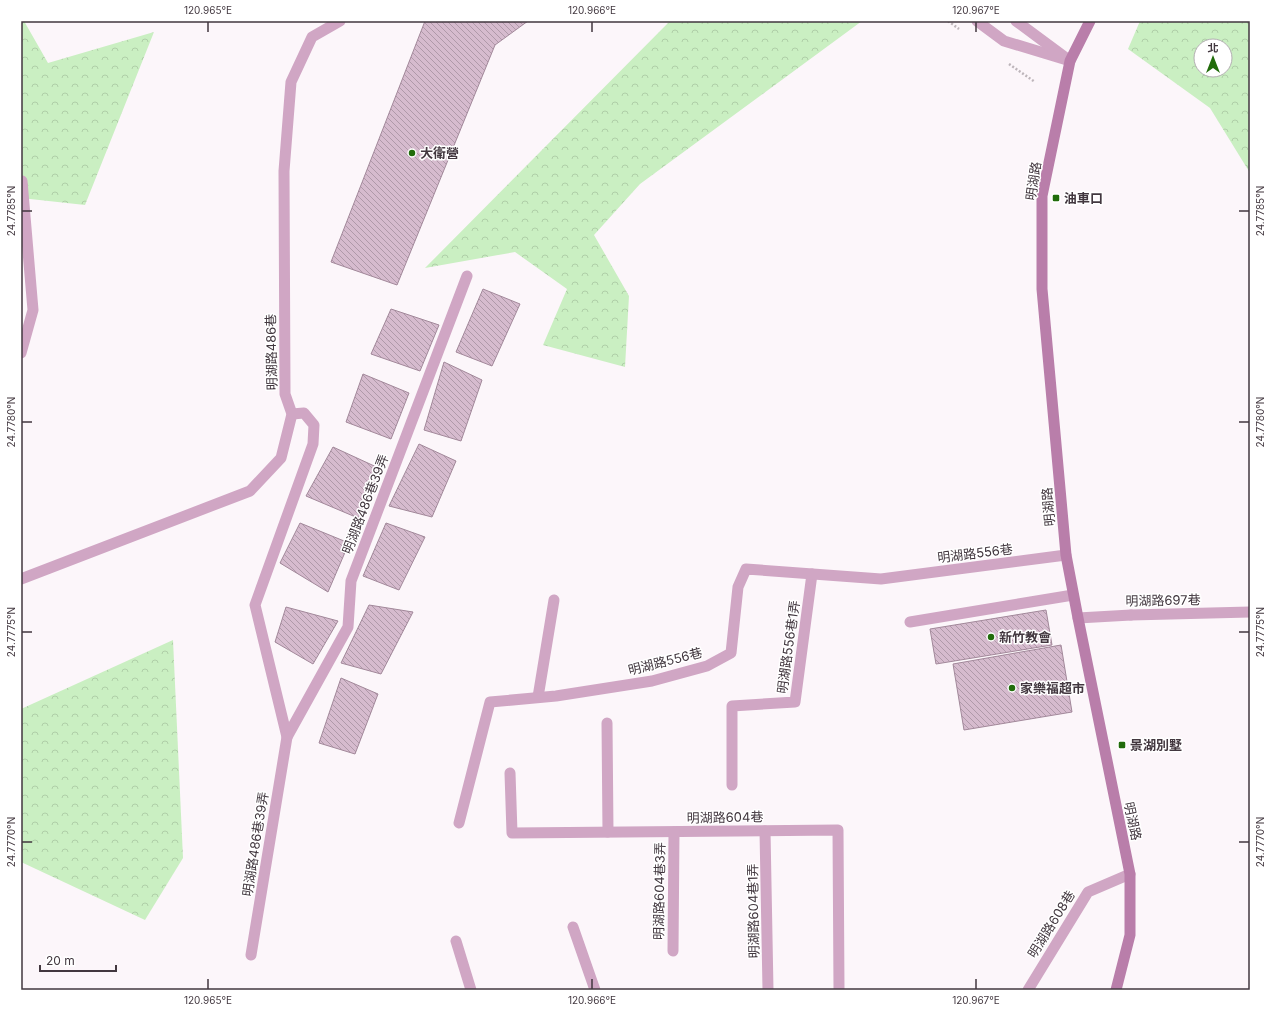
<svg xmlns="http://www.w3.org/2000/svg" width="1271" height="1011" font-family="Inter,'Noto Sans TC',sans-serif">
	<defs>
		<pattern id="forest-crowns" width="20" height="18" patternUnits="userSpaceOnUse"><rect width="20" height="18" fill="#caefc2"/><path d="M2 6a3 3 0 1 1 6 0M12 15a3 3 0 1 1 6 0" fill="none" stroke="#afcea8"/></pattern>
		<pattern id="building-back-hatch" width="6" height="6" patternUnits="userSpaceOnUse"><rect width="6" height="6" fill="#d6bbce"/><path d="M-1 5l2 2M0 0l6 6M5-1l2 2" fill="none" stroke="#af99a9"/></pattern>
	</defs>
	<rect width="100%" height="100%" fill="#fcf6fa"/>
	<g fill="url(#forest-crowns)" fill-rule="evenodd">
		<polygon points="21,21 24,21 48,63 154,32 85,205 21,198"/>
		<polygon points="670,21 862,21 640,184 594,235 629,296 625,367 543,345 567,289 515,252 425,268"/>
		<path d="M 1140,21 L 1250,21 L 1250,173 L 1210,108 L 1128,49 ZM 1201,46 L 1225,46 L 1225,70 L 1201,70 Z"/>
		<polygon points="173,640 183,858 145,920 21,862 21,709"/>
	</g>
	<g fill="url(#building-back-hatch)" stroke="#a2889a">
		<polygon points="425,21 528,21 495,45 397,285 331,262"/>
		<polygon points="483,289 520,304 492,366 456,352"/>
		<polygon points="391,309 439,325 420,371 371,354"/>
		<polygon points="444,362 482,380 461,441 424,430"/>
		<polygon points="363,374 409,393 391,439 346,422"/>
		<polygon points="419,444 456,461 432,517 389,506"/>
		<polygon points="333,447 383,470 358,518 306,496"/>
		<polygon points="300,523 349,543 328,592 280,563"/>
		<polygon points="386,523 425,537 399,590 363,576"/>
		<polygon points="369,605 413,612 381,674 341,663"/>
		<polygon points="286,607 338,621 313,664 275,642"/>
		<polygon points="1046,610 1052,645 936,664 930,629"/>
		<polygon points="1061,645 1072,712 964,730 953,664"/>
		<polygon points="341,678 378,694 355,754 319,743"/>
	</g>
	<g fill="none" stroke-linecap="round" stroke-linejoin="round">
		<g stroke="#bdb5ba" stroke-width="2.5" stroke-dasharray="2 2" stroke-linecap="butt">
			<polyline points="948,21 959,29"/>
			<polyline points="1009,64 1035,82"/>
		</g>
		<g stroke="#d0a6c4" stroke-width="11">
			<polyline points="977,21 1004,41 1067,60"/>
			<polyline points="21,353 33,310 22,181"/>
			<polyline points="21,579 250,491 281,458 292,414 285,394 284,171 291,82 312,37 340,21"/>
			<polyline points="1078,618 1131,615"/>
			<polyline points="910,622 1073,595"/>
			<polyline points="538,697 554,600"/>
			<polyline points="607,723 608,832"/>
			<polyline points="287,737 348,627 351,581 467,276"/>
			<polyline points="510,773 512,833 838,830 839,990"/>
			<polyline points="732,785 732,706 795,702 812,574"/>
			<polyline points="459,823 490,702 556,696 652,681 707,666 731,653 738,587 746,569 881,579 1066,555"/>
			<polyline points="765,831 768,990"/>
			<polyline points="573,927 595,990"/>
			<polyline points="456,941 471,990"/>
			<polyline points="673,951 674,832"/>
			<polyline points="251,955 287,737 255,605 313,444 314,425 304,413 292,414"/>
			<polyline points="1028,990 1088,892 1130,874"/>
		</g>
		<polyline stroke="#d0a6c4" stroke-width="11" points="1131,615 1250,612"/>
		<polyline stroke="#d0a6c4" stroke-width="11" points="1016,21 1070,61"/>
		<polyline stroke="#b97eaa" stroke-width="11" points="1090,21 1070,61 1042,196 1042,289 1066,555 1078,618 1130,874 1130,935 1116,990"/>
	</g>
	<path fill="none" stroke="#42373f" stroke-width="1.5" d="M 208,22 L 208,32M 592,22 L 592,32M 976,22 L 976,32M 22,211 L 32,211M 1239,211 L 1249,211M 22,422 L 32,422M 1239,422 L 1249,422M 22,632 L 32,632M 1239,632 L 1249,632M 22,842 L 32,842M 1239,842 L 1249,842M 208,979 L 208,989M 592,979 L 592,989M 976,979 L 976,989"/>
	<g fill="#216c0b" stroke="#fff" stroke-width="1.5">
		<circle cx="412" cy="153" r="4"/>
		<rect x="1052" y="194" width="8" height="8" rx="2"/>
		<circle cx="991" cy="637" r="4"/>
		<circle cx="1012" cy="688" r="4"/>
		<rect x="1118" y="741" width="8" height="8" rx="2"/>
	</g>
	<g text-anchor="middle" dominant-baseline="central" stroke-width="3" stroke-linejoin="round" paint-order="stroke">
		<g font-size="13" font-weight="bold" fill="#42373f" stroke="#fff" text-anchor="start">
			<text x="420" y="153">大衛營</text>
			<text x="1064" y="198">油車口</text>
			<text x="999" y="637">新竹教會</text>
			<text x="1020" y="688">家樂福超市</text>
			<text x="1130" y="745">景湖別墅</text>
		</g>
		<g font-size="13" fill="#42373f" stroke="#fff">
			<text transform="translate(1033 181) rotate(-81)">明湖路</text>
			<text transform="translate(271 352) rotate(-91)">明湖路486巷</text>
			<text transform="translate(365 504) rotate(-69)">明湖路486巷39弄</text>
			<text transform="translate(1048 507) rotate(-95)">明湖路</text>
			<text transform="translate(975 553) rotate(-7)">明湖路556巷</text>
			<text transform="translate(1163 600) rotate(-1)">明湖路697巷</text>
			<text transform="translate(788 647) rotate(-82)">明湖路556巷1弄</text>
			<text transform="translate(665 661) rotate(-14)">明湖路556巷</text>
			<text transform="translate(725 817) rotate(-1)">明湖路604巷</text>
			<text transform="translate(1133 821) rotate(78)">明湖路</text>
			<text transform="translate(255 844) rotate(-81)">明湖路486巷39弄</text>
			<text transform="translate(659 891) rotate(-89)">明湖路604巷3弄</text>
			<text transform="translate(753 911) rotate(-91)">明湖路604巷1弄</text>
			<text transform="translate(1051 924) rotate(-58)">明湖路608巷</text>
		</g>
	</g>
	<rect width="1271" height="1011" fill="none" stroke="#ffffff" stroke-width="44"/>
	<g transform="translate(1213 58)"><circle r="19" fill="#ffffff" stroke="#b3afb2"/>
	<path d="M0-3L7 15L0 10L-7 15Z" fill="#216c0b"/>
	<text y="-6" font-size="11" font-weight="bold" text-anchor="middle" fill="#42373f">北</text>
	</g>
	<path d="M40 965v6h76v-6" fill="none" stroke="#42373f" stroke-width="2"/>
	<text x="46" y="965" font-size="12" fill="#42373f" stroke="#ffffff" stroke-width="3" paint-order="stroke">20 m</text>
	<rect x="22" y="22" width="1227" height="967" fill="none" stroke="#42373f" stroke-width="1.5"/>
	<g font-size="10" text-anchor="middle" fill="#42373f">
		<text x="208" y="14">120.965°E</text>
		<text x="592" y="14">120.966°E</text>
		<text x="976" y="14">120.967°E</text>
		<text transform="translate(11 211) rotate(-90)" y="4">24.7785°N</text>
		<text transform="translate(1260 211) rotate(-90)" y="4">24.7785°N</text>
		<text transform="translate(11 422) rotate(-90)" y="4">24.7780°N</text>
		<text transform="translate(1260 422) rotate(-90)" y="4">24.7780°N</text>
		<text transform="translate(11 632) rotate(-90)" y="4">24.7775°N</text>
		<text transform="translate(1260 632) rotate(-90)" y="4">24.7775°N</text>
		<text transform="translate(11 842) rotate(-90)" y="4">24.7770°N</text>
		<text transform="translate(1260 842) rotate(-90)" y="4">24.7770°N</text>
		<text x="208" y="1004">120.965°E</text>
		<text x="592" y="1004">120.966°E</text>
		<text x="976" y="1004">120.967°E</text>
	</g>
</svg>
